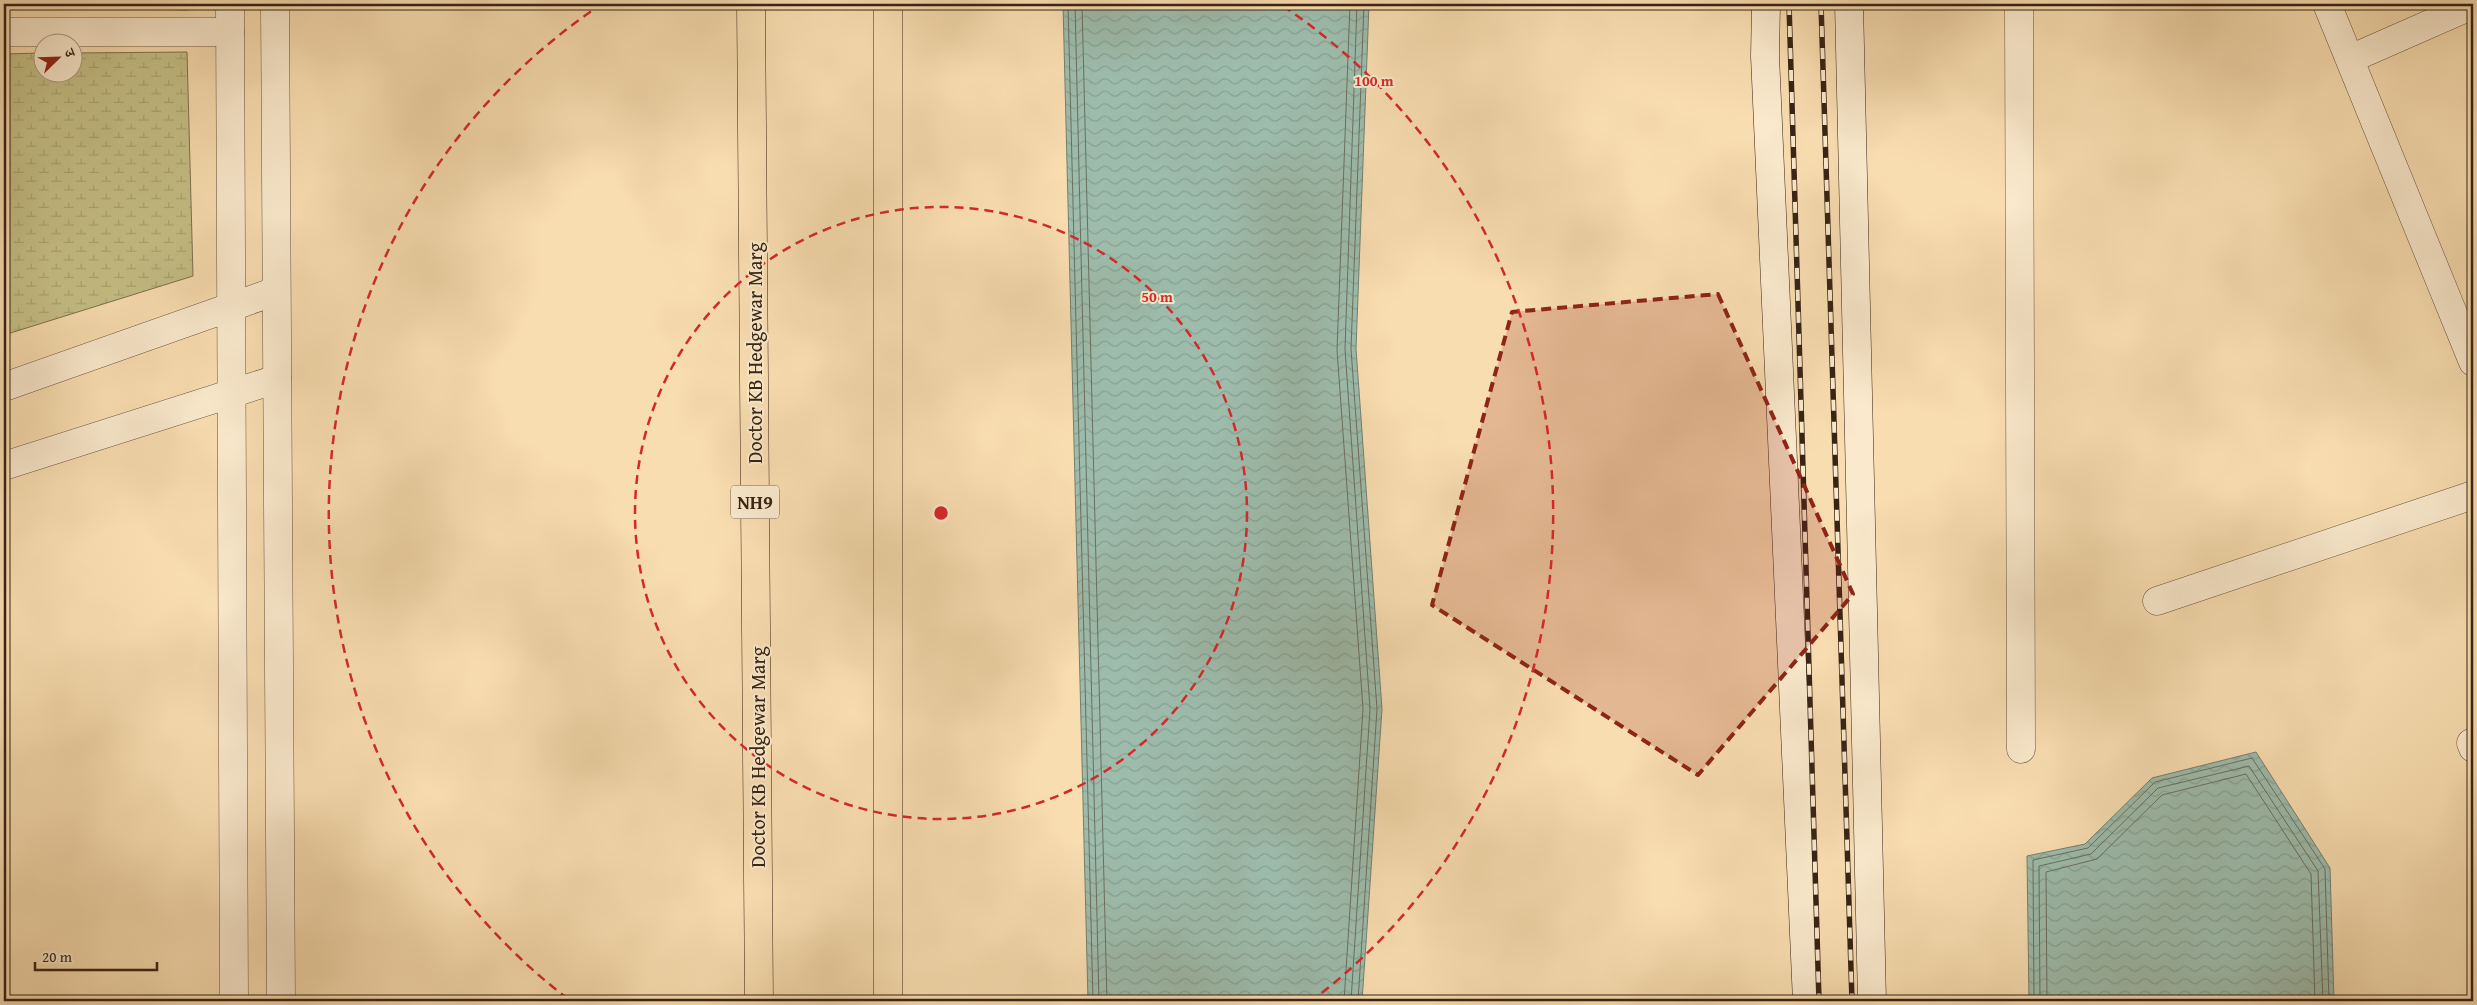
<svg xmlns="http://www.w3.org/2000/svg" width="2477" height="1005" font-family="'Gentium Book Plus','Noto Serif Devanagari',serif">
	<defs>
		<pattern id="wetland-marsh" width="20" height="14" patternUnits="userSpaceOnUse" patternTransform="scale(1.25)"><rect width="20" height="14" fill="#c5bf86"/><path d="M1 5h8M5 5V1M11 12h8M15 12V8" fill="none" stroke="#aaa473"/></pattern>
		<pattern id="water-waves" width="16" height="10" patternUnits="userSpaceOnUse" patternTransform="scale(1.25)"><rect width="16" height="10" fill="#9dbcac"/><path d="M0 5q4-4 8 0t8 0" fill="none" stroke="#88a193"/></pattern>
	</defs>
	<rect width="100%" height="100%" fill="#f8ddb0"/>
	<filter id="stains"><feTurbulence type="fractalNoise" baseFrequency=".004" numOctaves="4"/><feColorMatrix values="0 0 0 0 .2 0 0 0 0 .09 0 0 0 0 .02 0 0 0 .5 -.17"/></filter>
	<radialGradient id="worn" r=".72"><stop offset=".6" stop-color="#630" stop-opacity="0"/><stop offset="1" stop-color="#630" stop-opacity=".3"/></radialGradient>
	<g fill="url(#wetland-marsh)" stroke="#7e714e">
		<polygon points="4,4 188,4 188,10 4,5"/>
		<polygon points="187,52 193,276 4,335 4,54 42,53 42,72 72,72 73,53"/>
	</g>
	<g fill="url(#water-waves)" stroke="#757f70">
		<polygon points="1063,4 1369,4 1356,349 1382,709 1362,1001 1088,1001"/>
		<polygon points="2256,752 2330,868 2334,1001 2029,1001 2027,856 2085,844 2152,778"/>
	</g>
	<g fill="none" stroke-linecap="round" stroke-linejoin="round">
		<g stroke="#6a7060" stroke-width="1">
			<polyline points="1068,4 1093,1001"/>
			<polyline points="1075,4 1099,1001"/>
			<polyline points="1082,4 1107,1001"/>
			<polyline points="1344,1001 1363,709 1337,350 1350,4"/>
			<polyline points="1351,1001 1370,709 1345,349 1357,4"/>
			<polyline points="1358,1001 1377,709 1351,349 1364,4"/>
			<polyline points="2034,1001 2033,860 2088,848 2155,782 2252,758 2325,869 2329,1001"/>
			<polyline points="2040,1001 2039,866 2091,854 2158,788 2249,766 2318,871 2323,1001"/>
			<polyline points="2047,1001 2046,872 2097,859 2162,795 2246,774 2311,874 2315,1001"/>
		</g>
		<defs>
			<g id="street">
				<polyline points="230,4 234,1001"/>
				<polyline points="275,4 281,1001"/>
				<polyline points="2019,4 2021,749"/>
				<polyline points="2327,4 2473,362"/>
				<polyline points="4,32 230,32"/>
				<polyline points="2350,59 2473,5"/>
				<polyline points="4,387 276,291"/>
				<polyline points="4,466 277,379"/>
				<polyline points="2157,601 2473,495"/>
				<polyline points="2471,743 2473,748"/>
			</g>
			<g id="secondary">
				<polyline points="1766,4 1765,56 1807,1001"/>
				<polyline points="1849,4 1872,1001"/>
			</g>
			<g id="highway">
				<polyline points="751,4 759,1001"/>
				<polyline points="888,4 888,1001"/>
			</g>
		</defs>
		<use href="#street" stroke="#68523c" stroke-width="29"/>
		<use href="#secondary" stroke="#382315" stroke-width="29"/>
		<use href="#highway" stroke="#382315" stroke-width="29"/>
		<use href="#street" stroke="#fae9cc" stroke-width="28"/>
		<use href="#secondary" stroke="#fae9cc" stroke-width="28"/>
		<use href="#highway" stroke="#f8ddb0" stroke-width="28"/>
		<defs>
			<g id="rail">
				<polyline points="1789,4 1819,1001"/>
				<polyline points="1821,4 1852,1001"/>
			</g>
		</defs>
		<use href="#rail" stroke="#382315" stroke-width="5.5"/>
		<use href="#rail" stroke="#fae9cc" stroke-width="4" stroke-dasharray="11" stroke-linecap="butt"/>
	</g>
	<path fill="#8f2418" fill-opacity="0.2" stroke="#8f2418" stroke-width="4" stroke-dasharray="10 6" stroke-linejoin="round" d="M 1718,294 L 1853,594 L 1698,775 L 1432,605 L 1512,312 Z"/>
	<g fill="none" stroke="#d62828" stroke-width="2.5" stroke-dasharray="9 6">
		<circle cx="941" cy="513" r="306"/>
		<path d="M568 999A612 612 0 0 1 599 6M1283 6A612 612 0 0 1 1314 999"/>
	</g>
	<g text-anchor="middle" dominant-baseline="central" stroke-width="4" stroke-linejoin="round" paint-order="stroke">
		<rect fill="#fae9cc" stroke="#725e4c" stroke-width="1" x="731" y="485.5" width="48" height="33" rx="4"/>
		<g font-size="19" font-weight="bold" fill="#382315">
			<text x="755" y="502">NH9</text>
		</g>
		<g font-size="20" fill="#382315" stroke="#fae9cc">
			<text transform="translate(754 353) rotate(-90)">Doctor KB Hedgewar Marg</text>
			<text transform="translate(757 757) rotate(-90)">Doctor KB Hedgewar Marg</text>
		</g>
	</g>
	<circle cx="941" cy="513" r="8" fill="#d62828" stroke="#fae9cc" stroke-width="2.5"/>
	<g font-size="15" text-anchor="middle" font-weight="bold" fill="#d62828" stroke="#fae9cc" stroke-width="4" stroke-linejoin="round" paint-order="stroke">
		<text x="1374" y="86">100 m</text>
		<text x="1157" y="302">50 m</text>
	</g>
	<rect width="2477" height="1005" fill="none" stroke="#f8ddb0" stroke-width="20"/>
	<rect x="5" y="5" width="2467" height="995" fill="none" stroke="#382315" stroke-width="2.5"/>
	<rect x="10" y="10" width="2457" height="985" fill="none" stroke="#382315"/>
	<g transform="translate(58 58) rotate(67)"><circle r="24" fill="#fae9cc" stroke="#ac9a83"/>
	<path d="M0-4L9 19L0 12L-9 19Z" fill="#8f2418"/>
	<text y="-8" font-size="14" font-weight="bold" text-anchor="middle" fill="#382315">उ</text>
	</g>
	<path d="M35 962v8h122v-8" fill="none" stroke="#382315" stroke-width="2.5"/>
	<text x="42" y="962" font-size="15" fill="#382315" stroke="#fae9cc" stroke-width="4" paint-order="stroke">20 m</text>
	<rect width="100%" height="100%" filter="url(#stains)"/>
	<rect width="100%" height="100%" fill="url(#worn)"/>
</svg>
